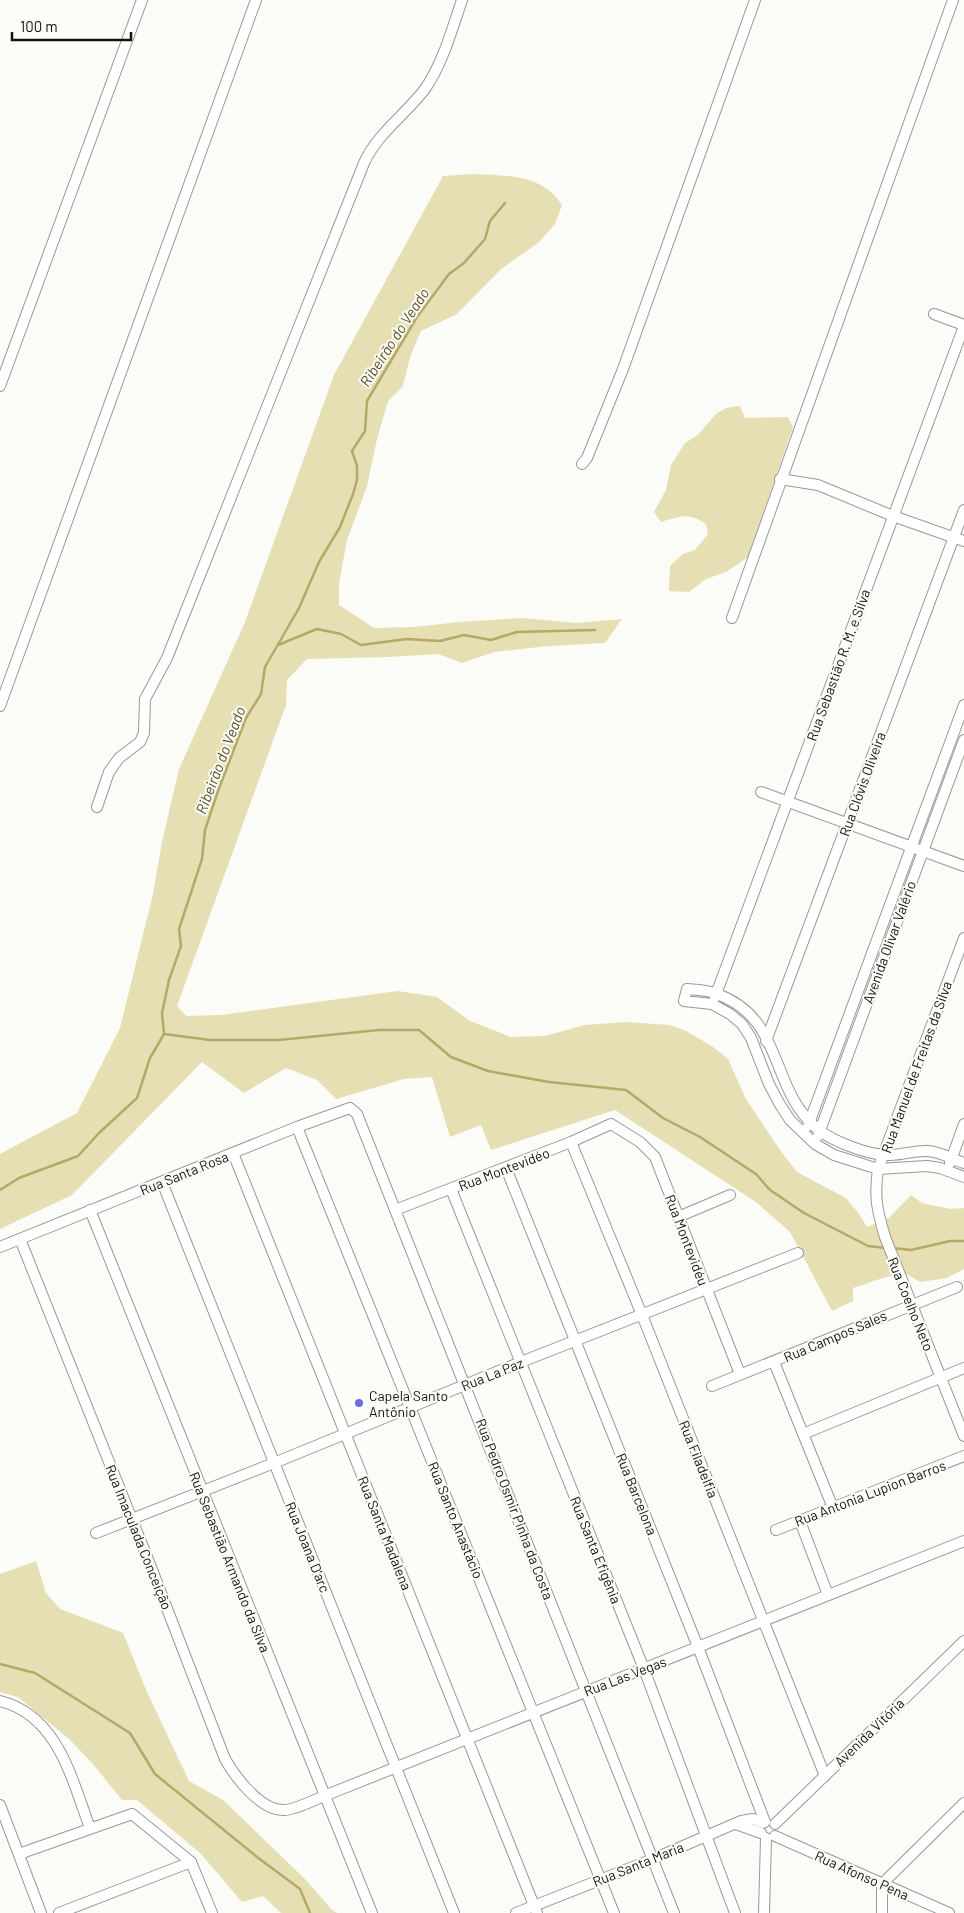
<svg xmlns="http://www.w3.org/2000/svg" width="964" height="1913" font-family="Barlow,sans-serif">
	<rect width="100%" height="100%" fill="#fbfbf7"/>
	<g fill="#e6dfb3">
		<path d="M 473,174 C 506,176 541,173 562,205 L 555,224 L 538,243 L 501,269 L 457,314 L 421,331 L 410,357 L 403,386 L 388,401 L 377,439 L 367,486 L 347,540 L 339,583 L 339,605 L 374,628 L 414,627 L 460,622 L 522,618 L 577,623 L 622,619 L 605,643 L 548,646 L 494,652 L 462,663 L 438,654 L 388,657 L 307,659 L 287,680 L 286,705 L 177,1006 L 186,1016 L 221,1015 L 398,991 L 437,997 L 470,1021 L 511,1037 L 545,1036 L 585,1025 L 626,1022 L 669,1025 L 684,1030 L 712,1046 L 728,1059 L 746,1099 L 780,1150 L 797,1172 L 846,1198 L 859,1214 L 867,1227 L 889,1218 L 911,1195 L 922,1203 L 950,1209 L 964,1208 L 964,1269 L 947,1278 L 920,1282 L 907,1274 L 886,1277 L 853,1288 L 853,1301 L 832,1311 L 790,1232 L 756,1202 L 615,1110 L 491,1150 L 481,1125 L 450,1137 L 432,1077 L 404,1079 L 336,1099 L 317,1080 L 286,1068 L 244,1093 L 202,1062 L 72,1195 L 0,1229 L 0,1154 L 77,1113 L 120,1028 L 153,894 L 162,842 L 179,769 L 245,622 L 334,375 L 443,176 Z"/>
		<path d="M 740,406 L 745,418 L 788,417 L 793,427 L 748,557 L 726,572 L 706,579 L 689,592 L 669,591 L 670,566 L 683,554 L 695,550 L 708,534 L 706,524 C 688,512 681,516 661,522 L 654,512 L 666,490 L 671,465 L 685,443 L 698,435 L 716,414 L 726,408 Z"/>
		<polygon points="36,1561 46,1593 60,1609 123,1633 147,1692 189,1781 223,1800 306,1880 332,1910 337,1913 281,1913 263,1896 242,1902 201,1854 137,1800 122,1800 92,1763 69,1739 18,1697 0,1692 0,1574"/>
	</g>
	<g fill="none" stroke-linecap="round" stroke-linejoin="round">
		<g stroke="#b4a968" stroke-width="2.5">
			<polyline points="278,645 317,629 341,634 361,645 407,639 440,641 464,635 491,640 517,632 595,630"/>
			<polyline points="164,1034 210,1040 279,1040 379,1030 419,1030 451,1057 488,1071 549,1082 626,1090 663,1118 700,1137 756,1174 770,1190 804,1213 868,1246 886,1248"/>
			<polyline points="0,1190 19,1178 78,1156 99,1133 137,1098 150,1058 164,1034 162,1013 169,980 181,946 179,929 202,859 205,830 218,791 246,718 261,694 265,667 299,608 319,562 340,527 353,494 357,480 357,466 352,451 365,431 367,401 417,317 449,274 464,263 485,239 490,221 505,203"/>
			<polyline points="892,1248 911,1250 950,1241 964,1241"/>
			<polyline points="0,1664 35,1673 130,1733 155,1774 257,1857 300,1889 310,1913"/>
		</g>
		<defs>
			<g id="minor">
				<polyline points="934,314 964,325"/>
				<polyline points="0,386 142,0"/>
				<polyline points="582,464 587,458 623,369 755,0"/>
				<polyline points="780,479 818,485 893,516 964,541"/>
				<polyline points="732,618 953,0"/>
				<polyline points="0,706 256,0"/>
				<polyline points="761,792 964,866"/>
				<path d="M 97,807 L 109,772 L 119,758 L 140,742 L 144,733 L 145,699 L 167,658 L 364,163 C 377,134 406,114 425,89 C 443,63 452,29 462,0"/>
				<path d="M 964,938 L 878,1169 C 874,1197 877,1210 885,1237 L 964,1436"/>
				<polyline points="715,997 964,326"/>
				<polyline points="766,1041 964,510"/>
				<polyline points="808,1126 964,705"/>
				<polyline points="297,1127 614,1913"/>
				<polyline points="818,1136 964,740"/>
				<polyline points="571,1142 642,1315 825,1776"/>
				<polyline points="233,1153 537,1913"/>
				<polyline points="950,1163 964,1124"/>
				<path d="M 964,1163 C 952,1159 941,1152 928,1151 C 915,1150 903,1155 890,1155 C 871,1156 834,1142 819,1130 C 768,1090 786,1019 717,994 C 708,990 697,990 687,989 L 684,1001 L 712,1004 L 730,1014 L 742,1024 L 751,1038 L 769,1084 L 779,1103 L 790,1120 L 815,1144 L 834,1155 L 878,1169 L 927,1166 L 940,1168 L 964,1177"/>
				<polyline points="506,1168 698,1647 765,1822"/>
				<polyline points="162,1182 454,1913"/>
				<polyline points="451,1189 644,1669 735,1913"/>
				<polyline points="90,1210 372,1913"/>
				<polyline points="395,1210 571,1142 611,1124 640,1142 655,1157 740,1374"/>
				<polyline points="678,1217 730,1195"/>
				<path d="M 20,1239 L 151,1567 L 225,1759 C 235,1777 261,1811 284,1810 C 295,1810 314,1800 324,1796 L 964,1541"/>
				<polyline points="0,1247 297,1127 350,1108 357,1114 674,1913"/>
				<polyline points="774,1362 833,1508"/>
				<polyline points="712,1386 957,1287"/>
				<polyline points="803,1434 964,1368"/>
				<polyline points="800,1521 828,1595"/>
				<polyline points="776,1530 964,1456"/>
				<polyline points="96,1533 274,1463 521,1362 798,1253"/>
				<path d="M 0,1701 C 58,1715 72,1780 90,1828"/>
				<polyline points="0,1805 41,1913"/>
				<polyline points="736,1824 761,1833"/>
				<polyline points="775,1824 964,1641"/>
				<polyline points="775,1836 949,1913"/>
				<polyline points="19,1854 132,1814 191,1862 212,1913"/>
				<polyline points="59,1913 191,1862"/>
				<polyline points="516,1913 653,1859 741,1821 753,1819 763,1823"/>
				<polyline points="764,1913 766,1838"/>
				<polyline points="882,1913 882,1884 964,1803"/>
			</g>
		</defs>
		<use href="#minor" stroke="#999996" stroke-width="12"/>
		<use href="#minor" stroke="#fff" stroke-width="10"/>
	</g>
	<circle fill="#6c6ae4" stroke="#fbfbf7" stroke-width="2" cx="359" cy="1403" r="5"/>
	<g text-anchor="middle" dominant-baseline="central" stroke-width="4" stroke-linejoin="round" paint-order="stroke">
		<g font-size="14" fill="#151413" stroke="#fbfbf7">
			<text transform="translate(838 665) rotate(-70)">Rua Sebastião R. M. e Silva</text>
			<text transform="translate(862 784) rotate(-70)">Rua Clóvis Oliveira</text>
			<text transform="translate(889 942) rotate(-70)">Avenida Olivar Valério</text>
			<text transform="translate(916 1067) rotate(-70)">Rua Manuel de Freitas da Silva</text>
			<text transform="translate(504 1169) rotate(-21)">Rua Montevidéo</text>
			<text transform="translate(184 1173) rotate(-22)">Rua Santa Rosa</text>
			<text transform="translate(687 1240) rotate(69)">Rua Montevidéu</text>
			<text transform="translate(911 1304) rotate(68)">Rua Coelho Neto</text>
			<text transform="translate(835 1336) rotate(-23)">Rua Campos Sales</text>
			<text transform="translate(492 1374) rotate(-22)">Rua La Paz</text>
			<text transform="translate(699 1459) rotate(68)">Rua Filadelfia</text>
			<text transform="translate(870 1493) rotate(-21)">Rua Antonia Lupion Barros</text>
			<text transform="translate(637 1494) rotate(68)">Rua Barcelona</text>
			<text transform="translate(515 1509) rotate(69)">Rua Pedro Osmir Pinha da Costa</text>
			<text transform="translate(456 1520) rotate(68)">Rua Santo Anastácio</text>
			<text transform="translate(385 1533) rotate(68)">Rua Santa Madalena</text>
			<text transform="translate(139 1537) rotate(68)">Rua Imaculada Conceição</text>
			<text transform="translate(308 1547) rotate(68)">Rua Joana D'arc</text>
			<text transform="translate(596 1550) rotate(68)">Rua Santa Efigênia</text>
			<text transform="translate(230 1562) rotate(68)">Rua Sebastião Armando da Silva</text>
			<text transform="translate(625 1676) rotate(-21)">Rua Las Vegas</text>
			<text transform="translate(869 1732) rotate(-44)">Avenida Vitória</text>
			<text transform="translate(638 1864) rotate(-22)">Rua Santa Maria</text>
			<text transform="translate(862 1875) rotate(24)">Rua Afonso Pena</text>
		</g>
		<g font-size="14" fill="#151413" stroke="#fbfbf7" text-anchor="start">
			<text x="369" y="1395">Capela Santo<tspan x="369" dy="16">Antônio</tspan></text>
		</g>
		<g font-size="15" font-style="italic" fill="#574f1d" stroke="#fbfbf7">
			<text transform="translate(394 337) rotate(-57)">Ribeirão do Veado</text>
			<text transform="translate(220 760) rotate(-69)">Ribeirão do Veado</text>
		</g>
	</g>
	<path d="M12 32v8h119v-8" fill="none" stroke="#151413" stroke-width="2.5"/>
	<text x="20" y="32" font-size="15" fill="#151413" stroke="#fbfbf7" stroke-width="4" paint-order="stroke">100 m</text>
</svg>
